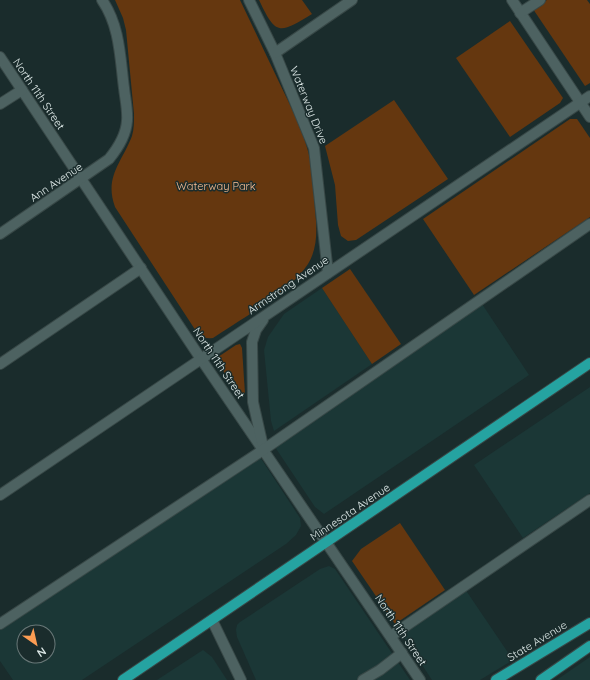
<svg xmlns="http://www.w3.org/2000/svg" width="590" height="680" font-family="Quicksand,sans-serif">
	<rect width="100%" height="100%" fill="#1a2c2c"/>
	<g fill="#1b3736" fill-rule="evenodd">
		<polygon points="322,288 372,364 274,431 271,421 264,350 268,337 284,314"/>
		<polygon points="482,304 529,375 324,514 315,507 275,447"/>
		<polygon points="590,387 590,493 523,538 474,465"/>
		<path d="M 260,457 L 300,518 L 301,526 L 296,535 L 286,544 L 82,680 L 13,680 L 0,661 L 0,629 ZM 24,632 L 48,632 L 48,656 L 24,656 Z"/>
		<polygon points="329,566 335,569 410,680 256,680 237,637 236,630 237,625 240,622 320,569"/>
		<polygon points="465,589 513,660 480,680 432,680 401,633"/>
		<polygon points="203,650 212,657 227,680 157,680"/>
		<polygon points="590,657 590,680 557,680 558,679"/>
	</g>
	<g fill="#65370f">
		<path d="M 115,0 L 240,0 C 253,27 266,55 279,82 C 291,107 304,132 310,159 C 313,175 314,193 315,210 C 317,228 318,248 308,264 C 291,291 241,319 213,338 C 202,339 200,336 194,328 L 115,207 C 104,177 122,162 132,136 C 134,129 134,122 134,114 L 126,30 L 123,18 Z"/>
		<path d="M 259,0 L 302,0 L 312,14 C 279,34 276,36 259,0 Z"/>
		<polygon points="547,0 587,0 590,4 590,83 585,86 533,9"/>
		<polygon points="510,21 563,98 560,103 510,137 456,58"/>
		<polygon points="394,100 448,179 356,240 348,241 341,236 338,225 335,185 325,146"/>
		<polygon points="570,119 577,119 590,138 590,217 474,295 423,219"/>
		<polygon points="350,269 401,344 372,364 322,288"/>
		<polygon points="240,344 242,348 245,394 243,397 240,397 217,361 218,357 236,345"/>
		<polygon points="400,523 445,590 395,624 352,561 361,549"/>
	</g>
	<g fill="none" stroke-linecap="round" stroke-linejoin="round">
		<defs>
			<g id="minor">
				<polyline points="249,0 275,53 314,148 328,273"/>
				<polyline points="512,0 590,117"/>
				<polyline points="520,13 540,0"/>
				<polyline points="275,53 352,0"/>
				<polyline points="0,57 201,359 420,680"/>
				<polyline points="0,104 22,90"/>
				<path d="M 0,234 L 109,159 C 118,148 126,136 127,121 C 128,110 125,98 124,88 C 120,57 120,26 102,0"/>
				<polyline points="0,364 141,268"/>
				<polyline points="262,442 253,402 252,342 256,330 263,320"/>
				<polyline points="0,495 590,96"/>
				<polyline points="212,620 241,680"/>
				<polyline points="0,624 263,450 590,224"/>
				<polyline points="391,636 590,500"/>
				<polyline points="363,680 380,670 402,653"/>
			</g>
			<g id="major">
				<polyline points="123,680 590,363"/>
				<polyline points="496,680 590,623"/>
				<polyline points="541,680 590,646"/>
			</g>
		</defs>
		<use href="#minor" stroke="#384847" stroke-width="12"/>
		<use href="#major" stroke="#384847" stroke-width="12"/>
		<use href="#minor" stroke="#4d6261" stroke-width="10"/>
		<use href="#major" stroke="#25a3a1" stroke-width="10"/>
	</g>
	<g text-anchor="middle" dominant-baseline="central" stroke-width="3" stroke-linejoin="round" paint-order="stroke">
		<g font-size="11" fill="#dde8e7" stroke="#1a2c2c">
			<text transform="translate(39 94) rotate(56)">North 11th Street</text>
			<text transform="translate(309 105) rotate(68)">Waterway Drive</text>
			<text transform="translate(56 182) rotate(-34)">Ann Avenue</text>
			<text transform="translate(288 285) rotate(-34)">Armstrong Avenue</text>
			<text transform="translate(219 363) rotate(56)">North 11th Street</text>
			<text transform="translate(350 512) rotate(-34)">Minnesota Avenue</text>
			<text transform="translate(401 630) rotate(56)">North 11th Street</text>
			<text transform="translate(537 641) rotate(-31)">State Avenue</text>
		</g>
		<g font-size="11" fill="#fbbf95" stroke="#1a2c2c">
			<text x="216" y="186">Waterway Park</text>
		</g>
	</g>
	<g transform="translate(36 644) rotate(146)"><circle r="19" fill="#1a2c2c" stroke="#687777"/>
	<path d="M0-3L7 15L0 10L-7 15Z" fill="#fc9d53"/>
	<text y="-6" font-size="11" font-weight="bold" text-anchor="middle" fill="#dde8e7">N</text>
	</g>
</svg>
